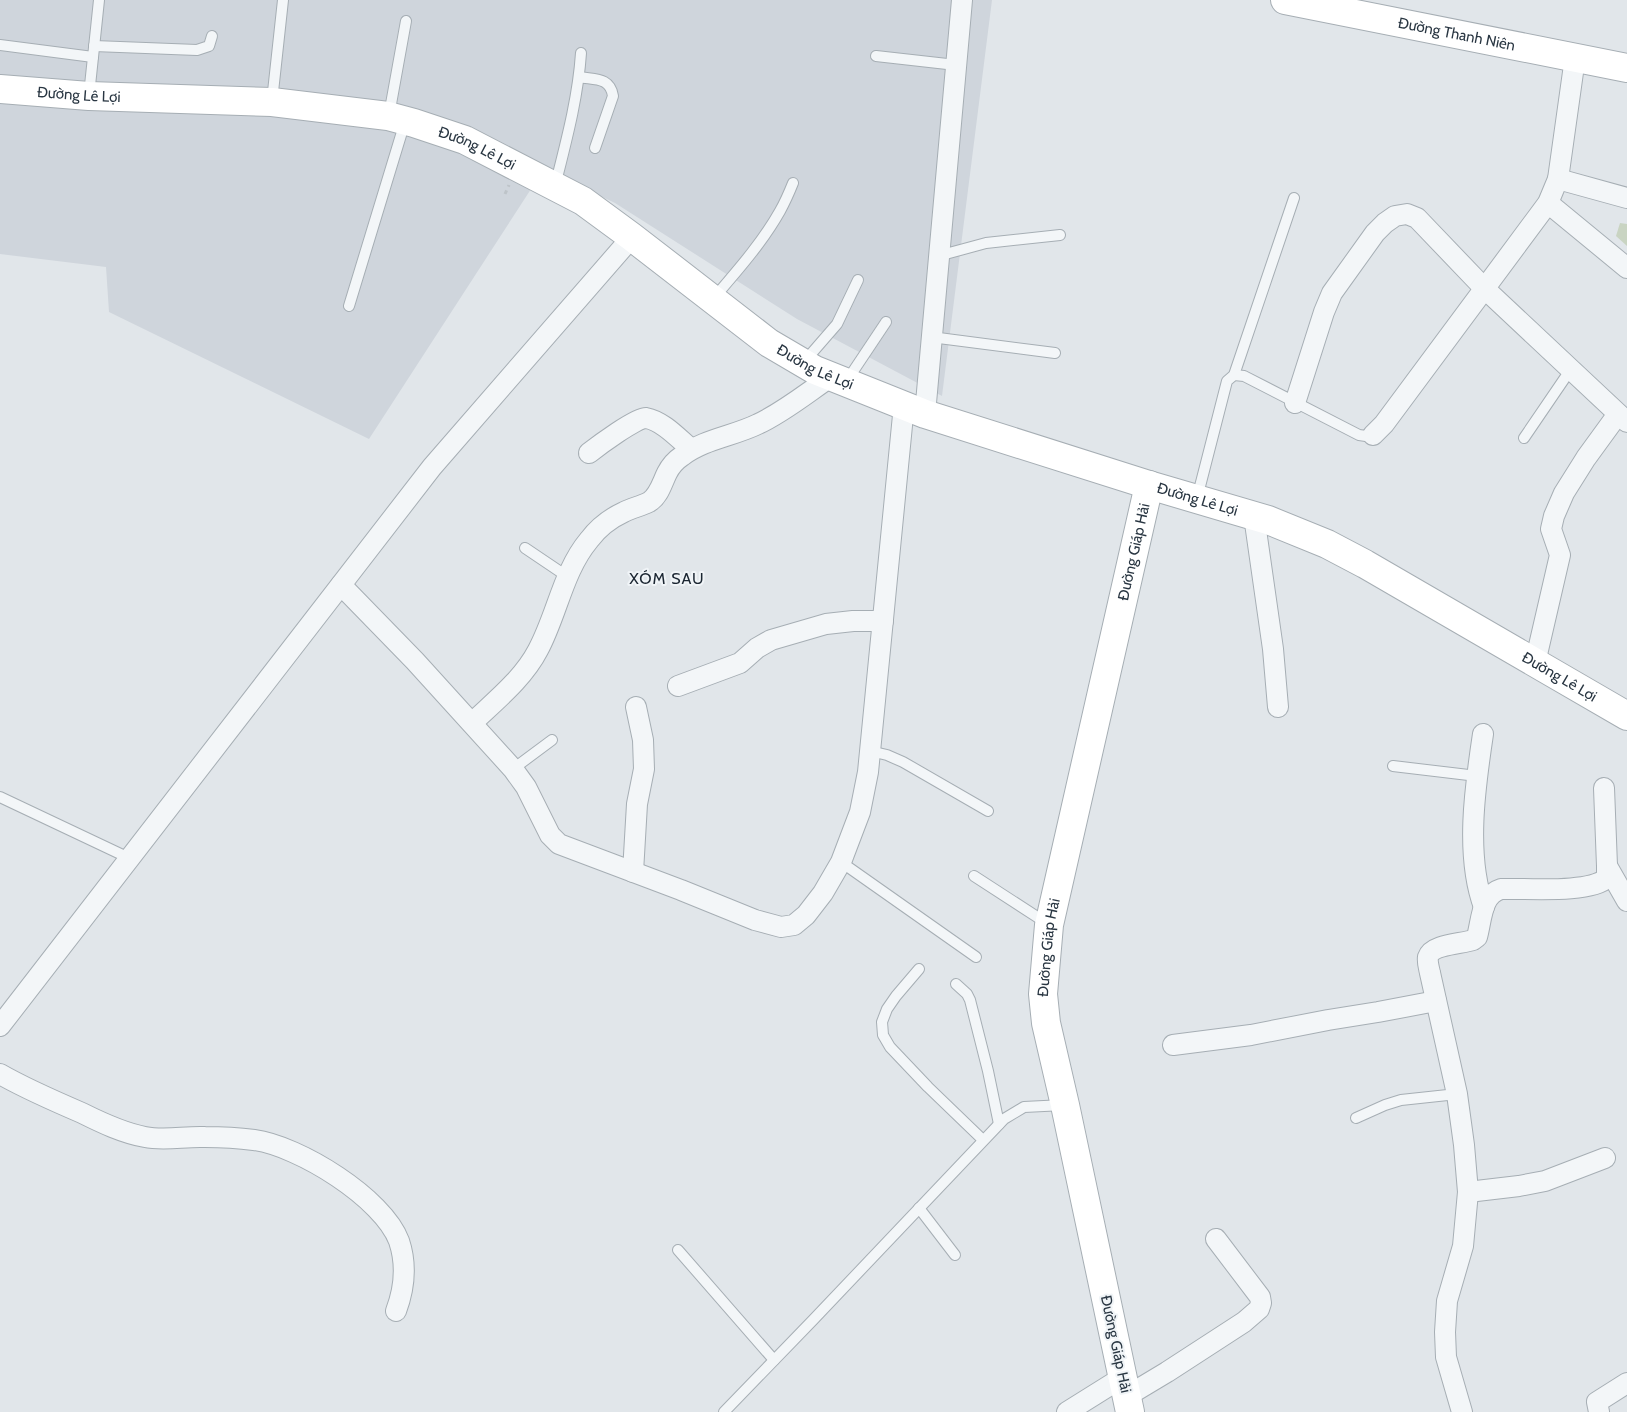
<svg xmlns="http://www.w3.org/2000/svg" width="1627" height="1412" font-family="Cabin,sans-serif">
	<rect width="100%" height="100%" fill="#e1e6ea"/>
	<polygon fill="#cfd5dc" points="0,0 992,0 942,396 797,319 615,203 544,169 369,439 109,312 106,267 0,254"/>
	<polygon fill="#c9d4c2" points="1620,223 1627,224 1627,246 1616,236"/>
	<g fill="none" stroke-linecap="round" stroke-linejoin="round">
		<defs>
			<g id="lane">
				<polyline points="0,45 93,57"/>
				<polyline points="94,46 197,50 209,46 212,36"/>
				<polyline points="876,56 956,65"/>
				<path d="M 579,77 C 595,80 610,77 613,96 L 595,148"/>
				<polyline points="89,95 99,0"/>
				<polyline points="272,101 283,0"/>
				<polyline points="389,115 406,21"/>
				<path d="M 555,186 C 566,142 578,98 581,53"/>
				<polyline points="938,256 986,243 1060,235"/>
				<path d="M 713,299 C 737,271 762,243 780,211 C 785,202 789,193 793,183"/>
				<polyline points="349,306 405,122"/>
				<polyline points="931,337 1055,353"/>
				<polyline points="804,362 837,324 858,280"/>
				<polyline points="1234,375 1244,376 1359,435 1366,436 1373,435"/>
				<polyline points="846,382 886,322"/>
				<polyline points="1524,438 1571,369"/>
				<polyline points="1197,498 1227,381 1234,375 1294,198"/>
				<polyline points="525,548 568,577"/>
				<polyline points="870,751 887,755 903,762 988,811"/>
				<polyline points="1393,766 1477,776"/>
				<polyline points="513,769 552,740"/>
				<polyline points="0,797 129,858"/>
				<polyline points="841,862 976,957"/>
				<polyline points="974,876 1048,924"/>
				<polyline points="919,969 896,996 887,1009 882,1022 883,1035 890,1047 928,1087 983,1140"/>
				<polyline points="956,984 967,994 970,1000 988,1071 999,1124"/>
				<polyline points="1356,1118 1385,1105 1401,1100 1457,1094"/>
				<polyline points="919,1208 955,1255"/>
				<polyline points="678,1250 774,1360"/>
				<polyline points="724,1412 813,1320 1004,1119 1024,1107 1064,1105"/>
			</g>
			<g id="street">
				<polyline points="1558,179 1627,198"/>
				<polyline points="1548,203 1627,268"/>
				<polyline points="1295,403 1324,312 1332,293 1375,233 1385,223 1395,216 1407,214 1417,218 1484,288 1627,422"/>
				<polyline points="925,414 962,0"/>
				<polyline points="1373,435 1384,424 1548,203 1558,179 1575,58"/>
				<path d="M 589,453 C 598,446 637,417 646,418 C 663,421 679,439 691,449"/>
				<polyline points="1254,516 1273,649 1278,707"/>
				<polyline points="341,585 415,661 513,769 526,787 550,835 559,844 681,890 755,920 781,927 794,925 806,915 823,893 841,862 860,812 868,772 904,405"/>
				<polyline points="1535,663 1560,555 1551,529 1554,516 1564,493 1586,458 1618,414"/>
				<polyline points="678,686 740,663 757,648 771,640 826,624 853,621 883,621"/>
				<path d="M 472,723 C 495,701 523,679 538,650 C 557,615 563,571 589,540 C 598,528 611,518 624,512 C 632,508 641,506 649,502 C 659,496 662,483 667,473 C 670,467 676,460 682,456 C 704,439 734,436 758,424 C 784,412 808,392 832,376"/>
				<path d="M 1483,734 C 1475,787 1465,856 1484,907"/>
				<polyline points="1607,866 1627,901"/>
				<polyline points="633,872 637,804 644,769 643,740 636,707"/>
				<polyline points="0,1026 432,467 632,237"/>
				<polyline points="1173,1045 1251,1035 1328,1020 1378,1012 1436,1001"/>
				<path d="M 0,1074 C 26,1089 54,1101 82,1113 C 102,1123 123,1133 145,1137 C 165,1141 185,1136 205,1137 C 221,1137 239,1138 254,1140 C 299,1146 383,1198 399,1241 C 407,1265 405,1287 396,1311"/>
				<polyline points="1468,1192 1519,1186 1545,1181 1605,1158"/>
				<polyline points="1127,1396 1167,1372 1244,1322 1259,1309 1261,1303 1260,1297 1216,1239"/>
				<polyline points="1067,1412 1123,1377"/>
				<path d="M 1462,1412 L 1446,1357 L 1445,1332 L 1447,1301 L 1463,1246 L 1468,1192 L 1464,1145 L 1457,1094 L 1430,973 C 1429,968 1427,962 1428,957 C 1432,944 1462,944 1473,940 L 1477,937 C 1482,919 1481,895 1501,889 C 1526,888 1589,894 1607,878 L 1607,866 L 1604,788"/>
				<polyline points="1599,1412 1597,1402 1627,1383"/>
			</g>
			<g id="secondary">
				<path id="s1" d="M 1285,0 L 1627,68"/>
				<path id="s2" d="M 0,89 L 89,96 L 272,102 L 388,116 L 414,123 L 465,140 L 583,201 L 632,237 L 769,343 L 815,370 L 925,414 L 1149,485 L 1268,520 L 1327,544 L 1365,564 L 1627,716"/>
				<path id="s3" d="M 1130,1412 L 1065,1105 L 1046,1023 L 1043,994 L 1049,925 L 1149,485"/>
			</g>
		</defs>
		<use href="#lane" stroke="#a6aeb4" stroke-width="12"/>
		<use href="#street" stroke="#a6aeb4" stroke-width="22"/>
		<use href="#secondary" stroke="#a6aeb4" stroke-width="30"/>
		<polyline stroke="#bec4c9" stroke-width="3" stroke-dasharray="4 4" stroke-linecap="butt" points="505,194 509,185"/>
		<use href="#lane" stroke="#f3f6f8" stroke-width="10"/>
		<use href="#street" stroke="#f3f6f8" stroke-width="20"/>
		<use href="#secondary" stroke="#fff" stroke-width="28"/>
	</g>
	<g text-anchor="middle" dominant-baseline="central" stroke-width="4" stroke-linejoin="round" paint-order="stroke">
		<g font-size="15" fill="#293642" stroke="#f0f4f7">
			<text stroke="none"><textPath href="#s1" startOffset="175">Đường Thanh Niên</textPath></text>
			<text stroke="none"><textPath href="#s2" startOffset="79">Đường Lê Lợi</textPath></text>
			<text stroke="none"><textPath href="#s2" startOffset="484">Đường Lê Lợi</textPath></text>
			<text stroke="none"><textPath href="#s2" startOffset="889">Đường Lê Lợi</textPath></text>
			<text stroke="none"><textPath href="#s2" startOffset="1294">Đường Lê Lợi</textPath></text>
			<text stroke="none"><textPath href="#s3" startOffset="879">Đường Giáp Hải</textPath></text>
			<text stroke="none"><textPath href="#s2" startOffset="1699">Đường Lê Lợi</textPath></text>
			<text stroke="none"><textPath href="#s3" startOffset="474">Đường Giáp Hải</textPath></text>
			<text transform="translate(1116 1344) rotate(78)">Đường Giáp Hải</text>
		</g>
		<g font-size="16" letter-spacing="1" fill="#1b2632" stroke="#f0f4f7">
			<text x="667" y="578">XÓM SAU</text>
		</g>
	</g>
</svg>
